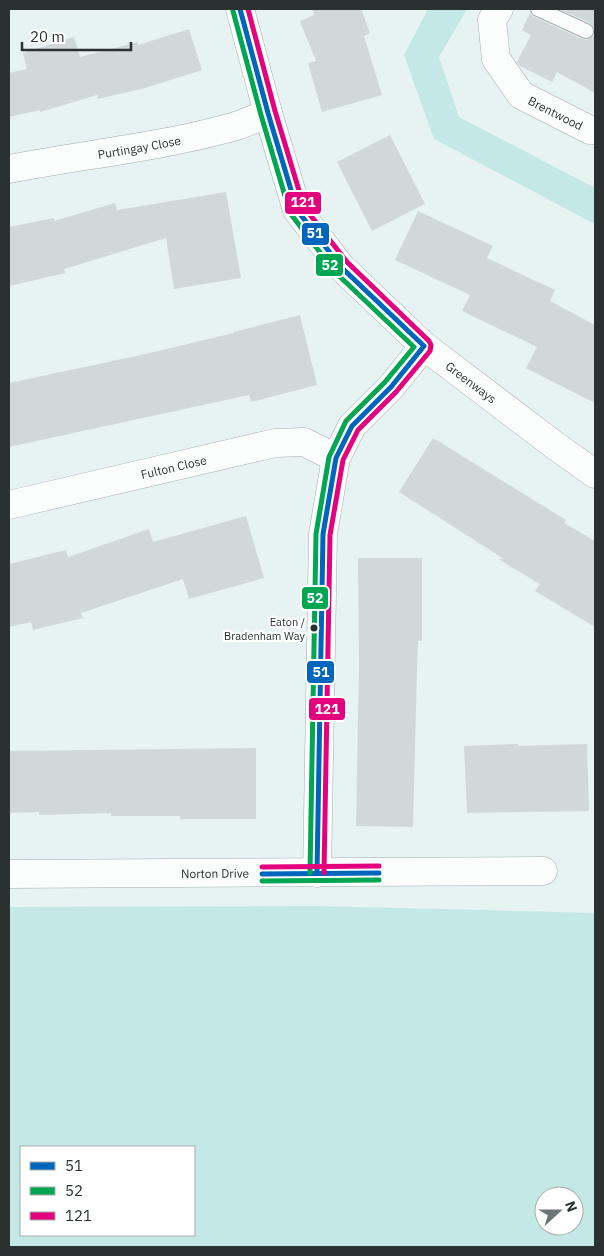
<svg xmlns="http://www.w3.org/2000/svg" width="604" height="1256" font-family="'IBM Plex Sans',sans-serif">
	<rect width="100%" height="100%" fill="#e7f2f2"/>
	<g fill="#c3e8e5" fill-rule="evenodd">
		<polygon points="428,9 467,9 439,57 459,117 595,188 595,224 434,139 404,55"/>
		<path d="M 318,906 L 595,913 L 595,1247 L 9,1247 L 9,907 ZM 21,1147 L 194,1147 L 194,1235 L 21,1235 ZM 544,1196 L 574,1196 L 574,1226 L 544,1226 Z"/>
	</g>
	<g fill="#d0d9d8">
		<polygon points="312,9 361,9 370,33 364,36 382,95 322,112 308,63 316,61 300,21 314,15"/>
		<polygon points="558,9 595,9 595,93 557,72 552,82 520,66 517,62 531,35 522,30 530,13 534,17 582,39 587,40 594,35 595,30 590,23"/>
		<polygon points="189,29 202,70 145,88 98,99 97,95 40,112 40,110 9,117 9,73 27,69 23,53 74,37 80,57 138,42 138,45"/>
		<polygon points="390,135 425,204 372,231 337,162"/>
		<polygon points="226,192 241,278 174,289 166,238 64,269 65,273 9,286 9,227 54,218 54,221 115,203 117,210"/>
		<polygon points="418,211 493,246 487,258 555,290 550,301 595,325 595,403 526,368 537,347 462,311 470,295 395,260"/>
		<polygon points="300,315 317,385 251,402 249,395 9,447 9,383 141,355 234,333 233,332"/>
		<polygon points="433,438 566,520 564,523 595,541 595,627 535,591 540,584 498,559 504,559 399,492"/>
		<polygon points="246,516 264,578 189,599 183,579 81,613 83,618 33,630 31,622 9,627 9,564 66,550 68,557 149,529 153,542"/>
		<polygon points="358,558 422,558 422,641 418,641 417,668 413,827 356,826 359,667"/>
		<polygon points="518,744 518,746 587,744 589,811 467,813 464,746"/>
		<polygon points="256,748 256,819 180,819 180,816 111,816 111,813 39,815 39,812 9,813 9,751"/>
	</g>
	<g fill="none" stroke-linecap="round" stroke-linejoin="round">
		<defs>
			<polyline id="lane" points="538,9 586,31"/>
			<g id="street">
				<path id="s1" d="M 240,9 L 268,113 L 297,210 L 341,267 L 424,346 L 553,444 L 595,474"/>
				<path id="s2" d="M 499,9 L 492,20 L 496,59 L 521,95 L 590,130 L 595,130"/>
				<path id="s3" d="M 9,169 C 80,155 154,148 225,129 C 240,126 254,119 268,113"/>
				<path id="s4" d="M 9,505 L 275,443 L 304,442 L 336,458"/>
				<polyline points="317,873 323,534 336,458 352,426 391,387 424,346"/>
				<path id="s5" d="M 9,874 L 543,871"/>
			</g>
		</defs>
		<use href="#lane" stroke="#a4adac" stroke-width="16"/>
		<use href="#street" stroke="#a4adac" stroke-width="29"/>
		<use href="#lane" stroke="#fbfdfd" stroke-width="14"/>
		<use href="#street" stroke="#fbfdfd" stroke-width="28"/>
		<defs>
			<g id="bus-1">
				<polyline points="240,9 268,113 297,210 341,267 424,346 391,387 352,426 336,458 323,534 317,873"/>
				<polyline points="262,874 379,873"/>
			</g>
			<g id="bus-2">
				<polyline points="233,11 261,115 290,213 335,272 414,347 385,382 346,421 329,457 316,534 310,873"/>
				<polyline points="262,881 379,880"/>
			</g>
			<g id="bus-3">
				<polyline points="248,9 275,111 304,207 347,262 429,341 431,345 430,351 396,392 358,430 343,460 330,535 324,873"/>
				<polyline points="262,867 379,866"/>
			</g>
		</defs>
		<use href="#bus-1" stroke="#fff" stroke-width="9"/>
		<use href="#bus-2" stroke="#fff" stroke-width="9"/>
		<use href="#bus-3" stroke="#fff" stroke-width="9"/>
		<use href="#bus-1" stroke="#0065bd" stroke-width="5"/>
		<use href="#bus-2" stroke="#00a651" stroke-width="5"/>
		<use href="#bus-3" stroke="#e5007d" stroke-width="5"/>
	</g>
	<circle fill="#2a3231" stroke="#fff" stroke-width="2" cx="314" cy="628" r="4.5"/>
	<g text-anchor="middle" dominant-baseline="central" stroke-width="4.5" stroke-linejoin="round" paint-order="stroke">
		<g font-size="11" fill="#2a3231" stroke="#fff" text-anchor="end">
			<text x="305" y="622">Eaton /<tspan x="305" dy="14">Bradenham Way</tspan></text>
		</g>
		<g font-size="12" fill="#2a3231" stroke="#fff">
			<text stroke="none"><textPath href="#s2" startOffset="135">Brentwood</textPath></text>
			<text stroke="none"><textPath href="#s3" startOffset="132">Purtingay Close</textPath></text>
			<text stroke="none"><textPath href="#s1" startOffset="455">Greenways</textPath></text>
			<text stroke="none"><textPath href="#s4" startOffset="169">Fulton Close</textPath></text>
			<text stroke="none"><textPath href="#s5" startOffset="206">Norton Drive</textPath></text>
		</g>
	</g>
	<g stroke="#fff" stroke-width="2">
		<rect x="284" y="191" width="38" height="24" rx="5" fill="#e5007d"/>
		<rect x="301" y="222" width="29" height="24" rx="5" fill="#0065bd"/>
		<rect x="315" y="253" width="29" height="24" rx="5" fill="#00a651"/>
		<rect x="301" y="586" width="28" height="24" rx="5" fill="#00a651"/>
		<rect x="306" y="660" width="29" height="24" rx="5" fill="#0065bd"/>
		<rect x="308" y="697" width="38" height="24" rx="5" fill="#e5007d"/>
	</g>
	<g font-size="14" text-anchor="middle" font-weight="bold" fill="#fff">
		<text x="303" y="207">121</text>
		<text x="315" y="238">51</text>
		<text x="330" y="270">52</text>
		<text x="315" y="603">52</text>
		<text x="321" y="677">51</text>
		<text x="327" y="714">121</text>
	</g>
	<rect width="604" height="1256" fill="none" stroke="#2a3231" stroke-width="20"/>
	<rect x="20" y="1146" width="175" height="90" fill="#ffffff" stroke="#aaadad"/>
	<rect x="30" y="1162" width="25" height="8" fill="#0065bd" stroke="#aaadad"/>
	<text x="65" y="1171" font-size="15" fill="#2a3231">51</text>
	<rect x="30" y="1187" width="25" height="8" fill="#00a651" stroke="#aaadad"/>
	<text x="65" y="1196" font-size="15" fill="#2a3231">52</text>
	<rect x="30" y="1212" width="25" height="8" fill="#e5007d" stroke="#aaadad"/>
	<text x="65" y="1221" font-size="15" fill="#2a3231">121</text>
	<g transform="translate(559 1211) rotate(69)"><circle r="24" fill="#ffffff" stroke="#aaadad"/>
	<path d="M0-4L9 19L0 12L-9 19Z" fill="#6c7575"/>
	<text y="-8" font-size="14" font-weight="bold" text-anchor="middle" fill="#2a3231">N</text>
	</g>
	<path d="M22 42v8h109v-8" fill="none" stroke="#2a3231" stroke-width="2.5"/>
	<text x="30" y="42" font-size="15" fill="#2a3231" stroke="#ffffff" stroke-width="4" paint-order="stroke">20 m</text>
</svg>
